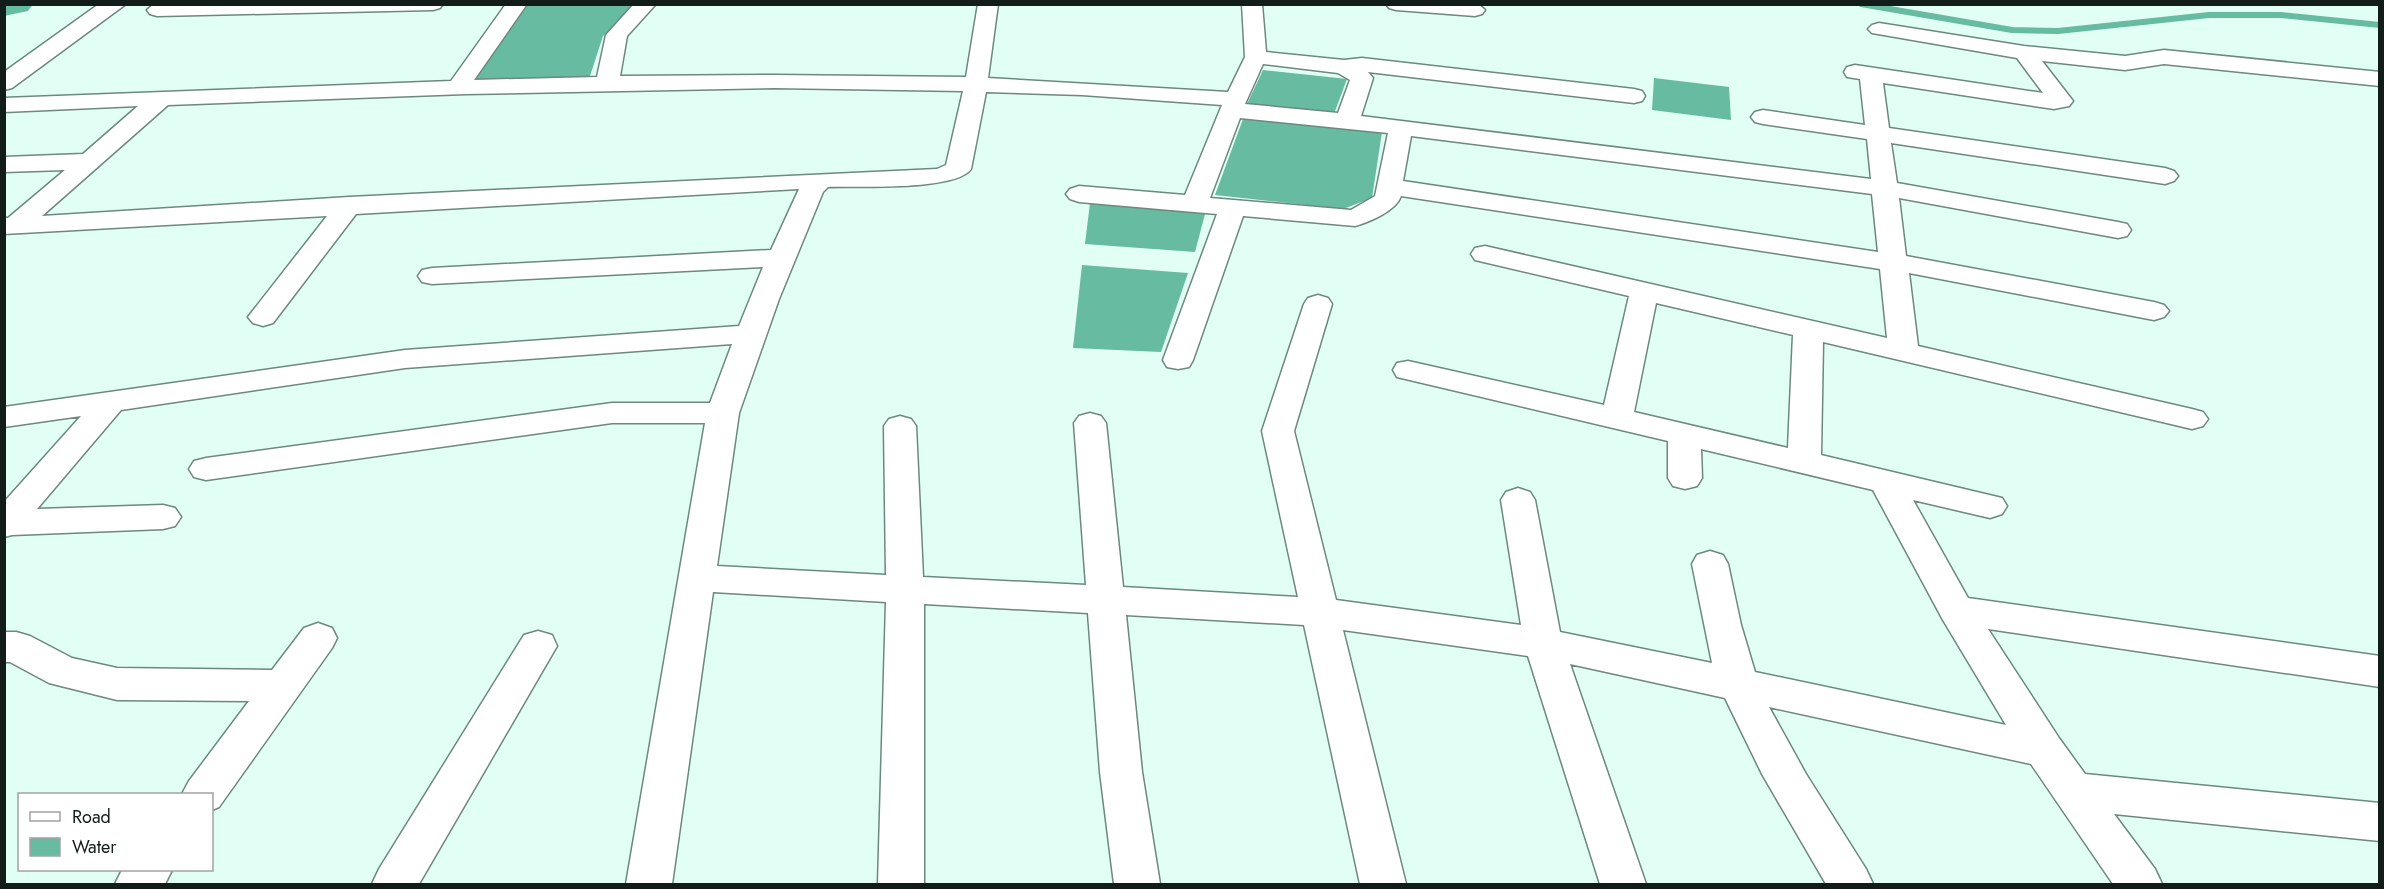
<svg xmlns="http://www.w3.org/2000/svg" width="2384" height="889" font-family="Jost,sans-serif">
	<rect width="100%" height="100%" fill="#e1fff4"/>
	<g fill="#67bba0">
		<polygon points="526,5 638,5 603,36 589,79 473,81"/>
		<polygon points="1263,70 1347,79 1334,114 1247,104"/>
		<polygon points="1654,78 1729,87 1731,120 1652,110"/>
		<polygon points="1243,119 1382,132 1372,198 1343,209 1215,195"/>
		<polygon points="1090,203 1205,214 1195,252 1085,244"/>
		<polygon points="1082,265 1188,273 1161,352 1073,348"/>
	</g>
	<g fill="none" stroke-linecap="round" stroke-linejoin="round">
		<polyline stroke="#67bba0" stroke-width="6" points="1861,4 2012,30 2058,31 2209,15 2281,15 2380,25"/>
		<polygon fill="#67bba0" fill-rule="evenodd" points="4,4 33,4 28,11 4,16"/>
		<defs>
			<g id="minor">
				<polygon points="99,4 126,4 12,88 4,90 4,72"/>
				<polygon points="154,4 443,4 440,8 433,10 157,16 150,14 147,10"/>
				<path d="M 506,4 L 527,4 L 474,80 L 597,77 L 606,35 L 634,4 L 656,4 L 627,36 L 620,76 L 774,75 L 966,77 L 978,4 L 998,4 L 988,78 L 1228,92 L 1245,57 L 1242,4 L 1262,4 L 1266,52 L 1344,60 L 1362,58 L 1634,89 L 1642,91 L 1645,96 L 1642,101 L 1634,103 L 1368,72 L 1373,78 L 1361,116 L 1871,179 L 1867,139 L 1763,124 L 1755,122 L 1751,117 L 1755,112 L 1763,110 L 1865,125 L 1860,79 L 1847,77 L 1844,72 L 1847,67 L 1855,65 L 2043,93 L 2017,58 L 1872,33 L 1868,29 L 1872,25 L 1879,23 L 2024,46 L 2125,56 L 2164,50 L 2380,72 L 2380,86 L 2164,64 L 2125,70 L 2042,61 L 2073,101 L 2069,106 L 2054,109 L 1883,83 L 1889,128 L 2165,168 L 2174,171 L 2178,176 L 2174,181 L 2165,184 L 1891,143 L 1897,183 L 2118,222 L 2127,224 L 2131,230 L 2127,236 L 2118,238 L 1899,198 L 1906,256 L 2154,302 L 2164,305 L 2169,311 L 2164,317 L 2154,320 L 1909,273 L 1918,346 L 2192,409 L 2203,412 L 2208,419 L 2203,426 L 2192,429 L 1823,342 L 1821,455 L 2002,498 L 2007,506 L 2002,514 L 1990,518 L 1913,500 L 1968,598 L 2380,656 L 2380,687 L 1988,629 L 2059,738 L 2085,774 L 2380,803 L 2380,841 L 2114,814 L 2155,869 L 2162,884 L 2113,884 L 2031,764 L 1769,707 L 1806,774 L 1866,869 L 1873,884 L 1826,884 L 1762,774 L 1725,698 L 1570,664 L 1646,884 L 1600,884 L 1528,656 L 1343,630 L 1406,884 L 1360,884 L 1304,625 L 1126,615 L 1142,772 L 1160,884 L 1114,884 L 1100,772 L 1088,613 L 924,604 L 924,884 L 878,884 L 886,602 L 713,592 L 672,884 L 626,884 L 705,423 L 612,423 L 206,480 L 194,477 L 189,469 L 194,461 L 206,458 L 612,403 L 710,403 L 732,344 L 405,368 L 121,410 L 37,509 L 163,505 L 175,508 L 181,517 L 175,526 L 163,529 L 12,535 L 4,537 L 4,502 L 81,416 L 4,427 L 4,407 L 405,350 L 739,326 L 763,267 L 432,284 L 422,282 L 418,276 L 422,270 L 432,268 L 771,250 L 799,189 L 356,214 L 273,323 L 263,326 L 253,323 L 248,317 L 327,216 L 4,234 L 4,218 L 8,218 L 65,170 L 4,172 L 4,157 L 83,154 L 138,106 L 4,112 L 4,98 L 451,81 ZM 1263,64 L 1338,73 L 1350,80 L 1338,113 L 1245,104 ZM 774,88 L 963,91 L 946,165 L 937,169 L 349,197 L 42,216 L 168,105 L 466,94 ZM 986,92 L 1082,95 L 1222,105 L 1185,195 L 1079,186 L 1070,189 L 1066,194 L 1070,199 L 1079,202 L 1217,214 L 1163,360 L 1167,367 L 1178,369 L 1189,367 L 1193,360 L 1243,216 L 1355,226 C 1369,222 1396,211 1401,196 L 1880,269 L 1887,338 L 1485,246 L 1475,248 L 1471,254 L 1475,260 L 1629,296 L 1604,405 L 1408,361 L 1397,363 L 1393,370 L 1397,377 L 1668,441 L 1668,478 L 1673,486 L 1685,489 L 1697,486 L 1702,478 L 1701,449 L 1873,490 L 1943,620 L 2006,725 L 1755,672 L 1741,625 L 1728,564 L 1723,555 L 1710,551 L 1697,555 L 1692,564 L 1712,663 L 1560,632 L 1535,500 L 1530,492 L 1518,488 L 1506,492 L 1501,500 L 1521,625 L 1336,600 L 1294,431 L 1332,304 L 1328,298 L 1318,295 L 1308,298 L 1304,304 L 1262,431 L 1298,597 L 1123,587 L 1106,423 L 1101,416 L 1090,413 L 1079,416 L 1074,423 L 1086,585 L 923,577 L 916,426 L 911,419 L 900,416 L 889,419 L 884,426 L 886,575 L 717,566 L 739,413 L 779,299 L 823,192 L 828,187 C 857,186 956,191 971,169 ZM 1240,118 L 1388,133 L 1375,196 L 1351,210 L 1210,198 ZM 1411,136 L 1872,194 L 1878,252 L 1403,181 ZM 1656,303 L 1793,335 L 1788,448 L 1634,412 Z"/>
				<polygon points="1386,4 1478,4 1485,10 1482,14 1475,16 1396,10 1389,8"/>
				<polygon points="318,623 332,628 337,638 332,648 219,807 212,810 212,794 182,794 189,781 249,701 117,700 49,683 10,662 4,662 4,632 16,632 30,636 72,658 117,668 272,670 304,628"/>
				<polygon points="538,631 552,635 557,646 419,884 372,884 379,869 524,635"/>
				<polygon points="122,870 172,870 165,884 115,884"/>
			</g>
		</defs>
		<use href="#minor" stroke="#6d887e" stroke-width="3"/>
		<use href="#minor" fill="#fff" fill-rule="evenodd"/>
	</g>
	<rect width="2384" height="889" fill="none" stroke="#121c19" stroke-width="12"/>
	<rect x="18" y="793" width="195" height="78" fill="#ffffff" stroke="#a0a4a3" stroke-width="1.5"/>
	<rect x="30" y="812" width="30" height="9" fill="#ffffff" stroke="#a0a4a3" stroke-width="1.5"/>
	<text x="72" y="823" font-size="18" fill="#121c19">Road</text>
	<rect x="30" y="838" width="30" height="18" fill="#67bba0" stroke="#a0a4a3" stroke-width="1.5"/>
	<text x="72" y="853" font-size="18" fill="#121c19">Water</text>
</svg>
